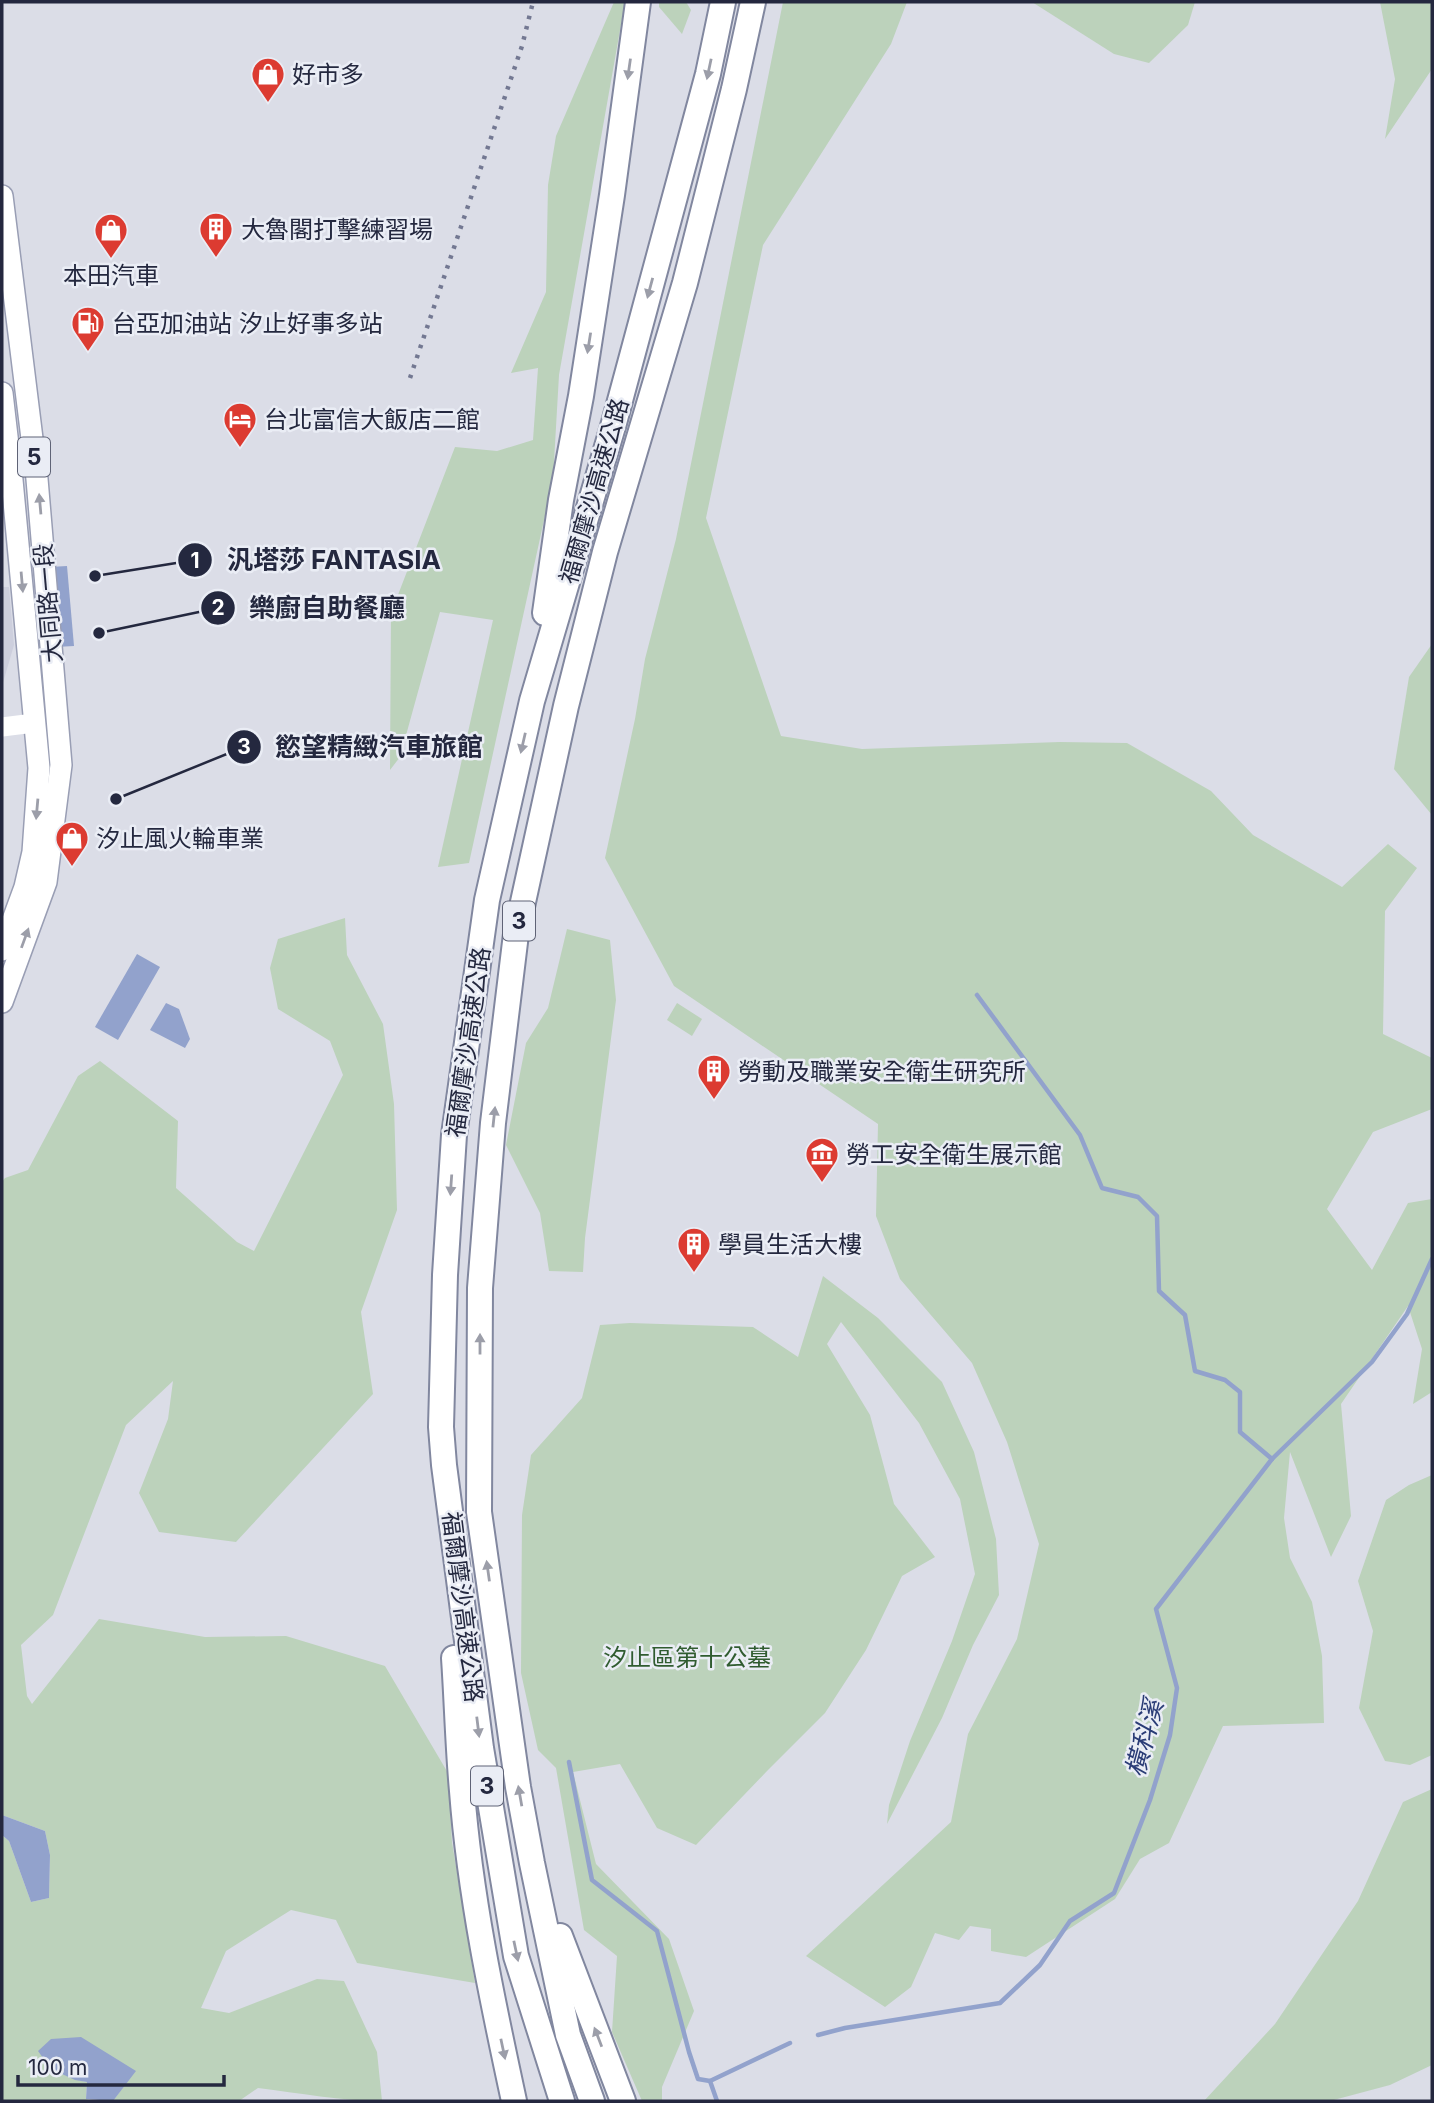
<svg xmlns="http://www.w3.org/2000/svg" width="1434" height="2103" font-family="Inter,'Noto Sans TC',sans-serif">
	<rect width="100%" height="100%" fill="#dbdde7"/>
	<polygon fill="#cdcfdd" points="2,587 9,587 14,645 2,686"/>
	<g fill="#bcd2bb">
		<polygon points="614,2 625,2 559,375 553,479 469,863 438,867 493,620 440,612 400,757 390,770 391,613 455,447 497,451 533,440 538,368 511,373 546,292 548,185 556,136"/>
		<polygon points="659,2 686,2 691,10 682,34 659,7"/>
		<polygon points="783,2 907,2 891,44 763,245 706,518 781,736 862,749 1060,742 1127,743 1211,791 1253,835 1342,887 1388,844 1417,868 1385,911 1383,1034 1432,1058 1432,1109 1373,1132 1327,1209 1372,1270 1408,1203 1432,1199 1432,1392 1413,1404 1422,1349 1408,1306 1341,1404 1351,1516 1331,1557 1290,1452 1284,1518 1290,1558 1312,1602 1322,1656 1324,1723 1223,1726 1169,1843 1140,1859 1115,1899 1026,1957 991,1951 991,1929 970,1926 959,1940 935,1933 911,1987 885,2007 806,1956 951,1822 968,1734 1017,1639 1039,1544 1007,1442 972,1363 900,1279 876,1216 878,1124 674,986 605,858 635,719 645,659 676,539"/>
		<polygon points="1032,2 1195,2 1188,25 1149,63 1114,54"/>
		<polygon points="1380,2 1432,2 1432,69 1385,139 1395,79"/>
		<polygon points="1432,644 1432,815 1394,769 1409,677"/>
		<path d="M 345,918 L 347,955 L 383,1024 L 394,1104 L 397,1210 L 361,1312 L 373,1394 L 236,1542 L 159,1532 L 139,1493 L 168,1419 L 173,1381 L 126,1425 L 53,1615 L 21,1645 L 27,1696 L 32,1704 L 99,1619 L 205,1637 L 286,1636 L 385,1666 L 448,1773 L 452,1842 L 475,1983 L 357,1963 L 336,1920 L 291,1910 L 226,1951 L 201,2008 L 229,2013 L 317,1979 L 344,1981 L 377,2052 L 382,2101 C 342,2101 299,2093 258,2088 L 239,2101 L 113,2101 L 135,2071 L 43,2055 C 53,2072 68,2078 87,2082 L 86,2099 L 92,2101 L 2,2101 L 2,1835 L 9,1841 L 31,1902 L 49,1898 L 50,1855 L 45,1831 L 2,1815 L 2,1182 L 5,1178 L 28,1170 L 78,1076 L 100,1061 L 178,1121 L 176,1188 L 237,1242 L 254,1251 L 343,1075 L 330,1041 L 278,1009 L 270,968 L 278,939 Z"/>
		<polygon points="567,929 610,940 616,1000 585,1238 583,1272 549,1271 540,1213 506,1145 526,1043 548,1008"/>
		<polygon points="677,1003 702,1019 692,1036 667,1020"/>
		<polygon points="823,1276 878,1318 942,1382 974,1452 996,1539 999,1595 973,1645 942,1718 887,1824 889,1805 910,1741 952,1641 975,1574 960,1499 919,1423 841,1322 827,1344 870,1415 894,1504 935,1557 902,1576 866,1650 825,1713 768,1770 696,1845 657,1828 620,1764 573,1772 596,1864 669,1939 694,2011 662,2087 662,2101 642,2101 612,2032 617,1956 584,1930 556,1768 538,1750 521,1673 522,1515 531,1455 582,1398 600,1325 630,1323 753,1327 798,1357"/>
		<polygon points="1432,1475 1432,1755 1410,1765 1385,1761 1359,1708 1373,1631 1358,1581 1386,1500 1409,1485"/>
		<polygon points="1432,1789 1432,2065 1390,2085 1330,2101 1204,2101 1275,2024 1358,1901 1403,1802"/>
	</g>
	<g fill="#92a2cc">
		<polygon points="67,566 74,646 56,647 50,567"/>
		<polygon points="137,954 160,967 118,1040 95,1027"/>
		<polygon points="166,1003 179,1009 190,1039 185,1048 150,1030"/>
		<polygon points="2,1815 45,1831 50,1855 49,1898 31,1902 9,1841 2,1835"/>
		<polygon points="81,2037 136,2071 113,2101 86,2099 87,2082 75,2080 51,2069 38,2051 51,2039"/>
	</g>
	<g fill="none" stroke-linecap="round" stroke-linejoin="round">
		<g stroke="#92a2cc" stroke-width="4.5">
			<polyline points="977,995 1080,1135 1102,1188 1138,1197 1157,1216 1159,1291 1185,1315 1195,1371 1225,1380 1240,1392 1240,1432 1272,1459"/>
			<polyline points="569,1762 592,1880 657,1931 689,2052 698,2079 710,2081"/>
			<polyline points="818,2035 845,2028 1000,2003 1040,1965 1070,1921 1114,1893 1150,1800 1170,1735 1177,1688 1156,1609 1272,1459 1372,1362 1407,1314 1432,1259"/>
			<polyline points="717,2101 710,2081 790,2043"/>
		</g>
		<defs>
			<g id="primary">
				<polyline points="2,196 37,479 61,765 46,882 2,1002"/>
				<polyline points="2,393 12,480 39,768 33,852 25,887 2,950"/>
			</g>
			<g id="highway">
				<polyline points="545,613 561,500 581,396 612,195 638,2"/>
				<path d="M 454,1658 C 457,1702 458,1747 462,1791 C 470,1896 492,1999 514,2101"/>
				<polyline points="560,1936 623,2101"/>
				<polyline points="562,2101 516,1956 481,1748 444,1465 441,1427 445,1275 454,1135 487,900 532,701 614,423 708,74 723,2"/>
				<polyline points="592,2101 568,2035 532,1863 518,1787 479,1512 480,1288 493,1123 516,934 566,706 605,552 685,283 734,89 753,2"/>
			</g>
		</defs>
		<use href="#primary" stroke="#999eb4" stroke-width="24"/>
		<use href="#highway" stroke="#81879f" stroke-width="28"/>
		<polyline stroke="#fff" stroke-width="19" points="2,727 34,723"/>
		<use href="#primary" stroke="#fff" stroke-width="21"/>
		<use href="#highway" stroke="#fff" stroke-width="24"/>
		<polyline stroke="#737892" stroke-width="4.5" stroke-dasharray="3.5 7" stroke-linecap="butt" points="410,378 522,46 533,2"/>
	</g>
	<defs><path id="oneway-solid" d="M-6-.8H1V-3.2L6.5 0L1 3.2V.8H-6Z" transform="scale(1.75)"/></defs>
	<g fill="#9c9ea9">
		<use href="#oneway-solid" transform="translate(629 69) rotate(98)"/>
		<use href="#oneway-solid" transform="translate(709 69) rotate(102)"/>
		<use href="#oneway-solid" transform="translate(650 288) rotate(105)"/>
		<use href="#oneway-solid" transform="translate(589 343) rotate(99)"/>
		<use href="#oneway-solid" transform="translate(40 504) rotate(-95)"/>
		<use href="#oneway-solid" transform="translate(22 582) rotate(85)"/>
		<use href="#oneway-solid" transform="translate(523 743) rotate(103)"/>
		<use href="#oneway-solid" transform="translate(37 809) rotate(95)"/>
		<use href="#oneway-solid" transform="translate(25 938) rotate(-70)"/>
		<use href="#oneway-solid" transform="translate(494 1117) rotate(-84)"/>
		<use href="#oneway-solid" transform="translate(451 1185) rotate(94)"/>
		<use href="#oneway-solid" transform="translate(480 1344) rotate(-90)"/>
		<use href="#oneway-solid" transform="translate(488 1571) rotate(-98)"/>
		<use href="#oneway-solid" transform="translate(478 1727) rotate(83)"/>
		<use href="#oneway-solid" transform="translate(520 1796) rotate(-100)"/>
		<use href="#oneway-solid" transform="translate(516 1951) rotate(78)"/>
		<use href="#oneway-solid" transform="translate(598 2037) rotate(-111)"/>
		<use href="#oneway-solid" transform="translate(503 2049) rotate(78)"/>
	</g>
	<defs>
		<symbol id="shop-pin" viewBox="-11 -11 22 30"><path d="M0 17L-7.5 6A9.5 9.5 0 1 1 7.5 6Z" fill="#dc3b31" stroke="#eaedf5"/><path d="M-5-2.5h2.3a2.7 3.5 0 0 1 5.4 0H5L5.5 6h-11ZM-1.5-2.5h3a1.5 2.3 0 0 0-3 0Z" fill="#fff"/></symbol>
		<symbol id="building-pin" viewBox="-11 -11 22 30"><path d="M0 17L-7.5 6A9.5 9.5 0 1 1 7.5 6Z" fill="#dc3b31" stroke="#eaedf5"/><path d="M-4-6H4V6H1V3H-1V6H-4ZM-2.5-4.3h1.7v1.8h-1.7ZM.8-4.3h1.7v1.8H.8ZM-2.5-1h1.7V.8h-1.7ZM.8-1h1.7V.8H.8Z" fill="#fff"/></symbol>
		<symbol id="fuel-pin" viewBox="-11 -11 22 30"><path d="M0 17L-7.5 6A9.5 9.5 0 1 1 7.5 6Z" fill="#dc3b31" stroke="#eaedf5"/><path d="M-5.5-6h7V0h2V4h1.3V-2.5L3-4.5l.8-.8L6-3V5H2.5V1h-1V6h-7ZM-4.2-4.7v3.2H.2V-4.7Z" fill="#fff"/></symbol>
		<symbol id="hotel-pin" viewBox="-11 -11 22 30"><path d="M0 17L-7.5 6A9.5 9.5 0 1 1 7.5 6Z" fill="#dc3b31" stroke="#eaedf5"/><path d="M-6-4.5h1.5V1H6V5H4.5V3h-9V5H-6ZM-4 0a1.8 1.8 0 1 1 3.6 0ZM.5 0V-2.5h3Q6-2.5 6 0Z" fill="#fff"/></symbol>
		<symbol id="museum-pin" viewBox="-11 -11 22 30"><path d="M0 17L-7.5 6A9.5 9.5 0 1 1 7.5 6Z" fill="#dc3b31" stroke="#eaedf5"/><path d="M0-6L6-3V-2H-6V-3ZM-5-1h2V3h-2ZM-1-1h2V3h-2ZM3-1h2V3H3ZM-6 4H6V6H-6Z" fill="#fff"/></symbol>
	</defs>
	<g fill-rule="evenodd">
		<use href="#shop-pin" x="249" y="55" width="38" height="52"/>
		<use href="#building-pin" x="197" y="210" width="38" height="52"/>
		<use href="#shop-pin" x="92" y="211" width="38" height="52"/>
		<use href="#fuel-pin" x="69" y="304" width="38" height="52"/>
		<use href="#hotel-pin" x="221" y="400" width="38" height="52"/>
		<use href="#shop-pin" x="53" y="819" width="38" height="52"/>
		<use href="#building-pin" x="695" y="1052" width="38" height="52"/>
		<use href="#museum-pin" x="803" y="1135" width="38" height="52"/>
		<use href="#building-pin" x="675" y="1225" width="38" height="52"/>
	</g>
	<g text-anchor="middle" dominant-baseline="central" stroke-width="5" stroke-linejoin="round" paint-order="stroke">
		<g fill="#eaedf5" stroke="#5f6376" stroke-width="2">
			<rect x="18" y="437.5" width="32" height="39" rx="5"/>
			<rect x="503" y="901.5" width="32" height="39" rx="5"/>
			<rect x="471" y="1766.5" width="32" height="39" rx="5"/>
		</g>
		<g font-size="23" font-weight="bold" fill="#24283f">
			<text x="34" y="457">5</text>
			<text x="519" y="921">3</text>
			<text x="487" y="1786">3</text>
		</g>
		<g font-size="24" fill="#24283f" stroke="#eaedf5" text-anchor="start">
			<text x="292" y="74">好市多</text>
			<text x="241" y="229">大魯閣打擊練習場</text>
			<text x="111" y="275" text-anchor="middle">本田汽車</text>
			<text x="112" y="323">台亞加油站 汐止好事多站</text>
			<text x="264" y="419">台北富信大飯店二館</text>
			<text x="96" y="838">汐止風火輪車業</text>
			<text x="738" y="1071">勞動及職業安全衛生研究所</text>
			<text x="846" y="1154">勞工安全衛生展示館</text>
			<text x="718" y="1244">學員生活大樓</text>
		</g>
		<g font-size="24" fill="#24283f" stroke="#eaedf5">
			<text transform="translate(594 491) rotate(-74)">福爾摩沙高速公路</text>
			<text transform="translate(48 603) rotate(-95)">大同路一段</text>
			<text transform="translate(468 1042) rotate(-82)">福爾摩沙高速公路</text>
			<text transform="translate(463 1607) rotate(83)">福爾摩沙高速公路</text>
		</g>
		<g font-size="24" fill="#305c30" stroke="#eaedf5">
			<text x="687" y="1657">汐止區第十公墓</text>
		</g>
		<g font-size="26" font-style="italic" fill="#2a3c76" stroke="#eaedf5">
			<text transform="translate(1144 1738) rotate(-75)">橫科溪</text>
		</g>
	</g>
	<path fill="none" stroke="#24283f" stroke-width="2.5" d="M95 576L195 560M99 633L218 608M116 799L244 747"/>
	<g fill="#24283f" stroke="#eaedf5" stroke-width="2.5">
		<circle cx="95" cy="576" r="7"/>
		<circle cx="99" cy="633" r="7"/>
		<circle cx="116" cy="799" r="7"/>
		<circle cx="195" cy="560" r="18"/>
		<circle cx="218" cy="608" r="18"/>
		<circle cx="244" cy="747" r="18"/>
	</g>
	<g font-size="21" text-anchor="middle" font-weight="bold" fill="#fff">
		<text x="195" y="568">1</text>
		<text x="218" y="615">2</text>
		<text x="244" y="754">3</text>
	</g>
	<g font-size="26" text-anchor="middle" font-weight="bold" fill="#24283f" stroke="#eaedf5" stroke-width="5" stroke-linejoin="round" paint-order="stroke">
		<text x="334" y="569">汎塔莎 FANTASIA</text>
		<text x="327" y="617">樂廚自助餐廳</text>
		<text x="379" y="756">慾望精緻汽車旅館</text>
	</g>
	<rect width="1434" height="2103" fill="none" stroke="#24283f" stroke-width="7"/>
	<path d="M18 2075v10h206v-10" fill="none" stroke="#24283f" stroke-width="3.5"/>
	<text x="28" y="2075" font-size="21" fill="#24283f" stroke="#eaedf5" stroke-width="5" paint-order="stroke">100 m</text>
</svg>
